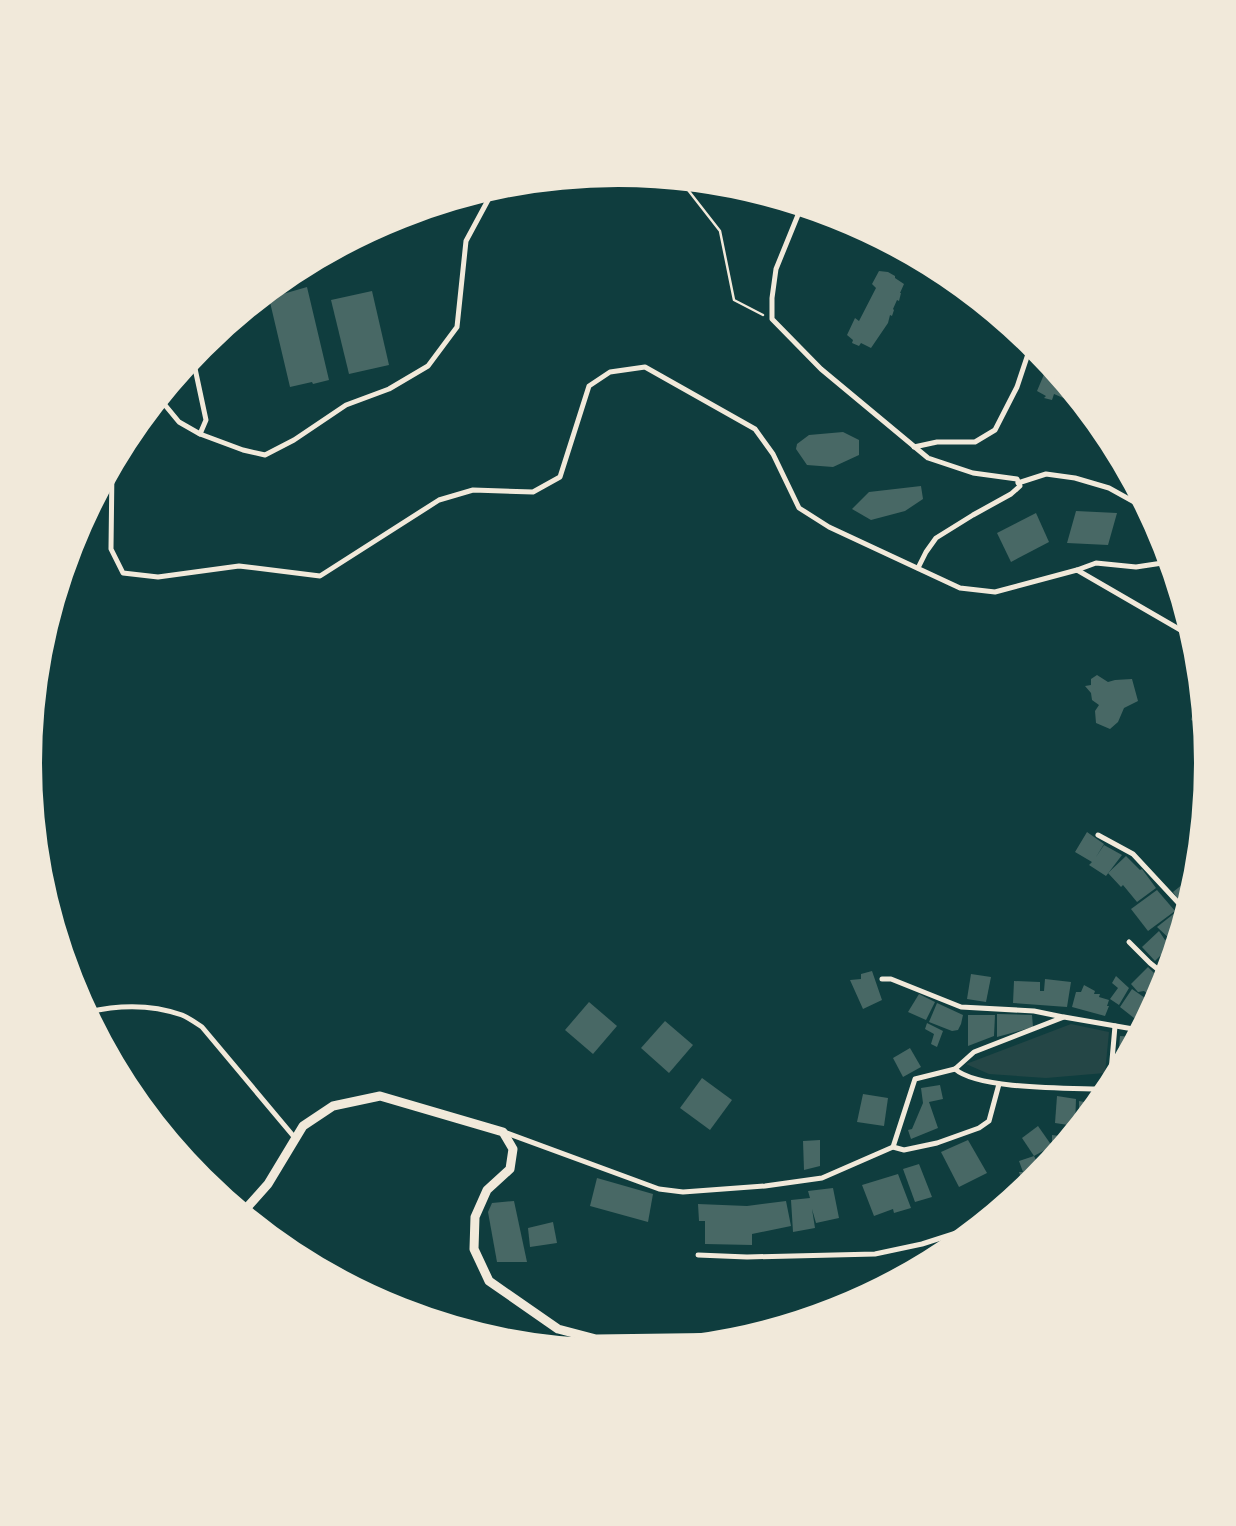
<svg xmlns="http://www.w3.org/2000/svg" width="1236" height="1526" font-family="'Asap Condensed',sans-serif">
	<rect width="100%" height="100%" fill="#0f3d3e"/>
	<polygon fill="#244646" points="1071,1024 1109,1032 1105,1073 1046,1078 989,1074 966,1064"/>
	<g fill="#486865">
		<polygon points="879,271 888,272 895,276 895,278 904,284 900,293 901,293 899,301 897,300 893,309 894,310 892,316 890,315 888,323 871,348 861,343 859,346 852,343 853,340 847,335 855,318 859,321 876,288 872,284"/>
		<polygon points="307,287 329,380 313,384 312,382 290,387 269,298"/>
		<polygon points="372,291 389,365 349,374 331,300"/>
		<polygon points="1048,365 1077,400 1075,403 1054,394 1052,400 1044,398 1046,396 1037,391"/>
		<polygon points="843,432 859,440 859,455 833,467 807,465 796,449 797,444 809,435"/>
		<polygon points="921,486 923,499 905,511 871,520 852,509 869,492"/>
		<polygon points="1076,511 1117,513 1108,545 1067,543"/>
		<polygon points="1036,513 1049,542 1011,562 997,533"/>
		<polygon points="1097,675 1108,682 1115,680 1132,679 1138,701 1124,708 1118,722 1110,729 1096,723 1095,711 1099,705 1092,700 1091,693 1085,686 1091,685 1091,679"/>
		<polygon points="1199,706 1200,707 1203,731 1197,728 1198,723 1191,720 1194,708"/>
		<polygon points="1087,832 1104,844 1096,857 1104,845 1122,855 1106,876 1089,865 1092,862 1075,852"/>
		<polygon points="1126,856 1140,870 1142,869 1156,888 1137,902 1123,885 1121,887 1108,873"/>
		<polygon points="1188,880 1192,886 1185,909 1173,892"/>
		<polygon points="1157,890 1175,911 1148,931 1131,909"/>
		<polygon points="1176,912 1182,918 1177,935 1172,941 1157,927"/>
		<polygon points="1159,931 1165,940 1167,939 1172,944 1155,961 1142,947"/>
		<polygon points="1173,949 1167,970 1160,964"/>
		<polygon points="1148,967 1161,980 1149,995 1144,991 1138,992 1131,984"/>
		<polygon points="872,971 882,1000 863,1009 850,980 861,979 861,974"/>
		<polygon points="971,974 991,977 986,1002 967,999"/>
		<polygon points="1116,976 1129,988 1119,1005 1110,999 1118,988 1112,983"/>
		<polygon points="1045,979 1071,982 1067,1007 1013,1003 1014,981 1040,982 1040,991 1044,991"/>
		<polygon points="1164,979 1161,988 1156,999 1151,995"/>
		<polygon points="1084,985 1095,991 1094,994 1100,994 1099,997 1109,1000 1107,1006 1109,1006 1105,1016 1072,1007 1076,992 1081,992"/>
		<polygon points="1132,989 1148,1000 1149,998 1154,1002 1144,1021 1138,1018 1145,1005 1137,1017 1134,1018 1120,1007"/>
		<polygon points="919,994 935,1002 926,1020 908,1012"/>
		<polygon points="589,1002 617,1026 593,1054 565,1030"/>
		<polygon points="937,1003 963,1015 961,1024 958,1030 952,1031 929,1022"/>
		<polygon points="997,1014 1032,1015 1033,1027 997,1037"/>
		<polygon points="968,1015 995,1015 994,1036 968,1046"/>
		<polygon points="665,1021 693,1045 669,1073 641,1048"/>
		<polygon points="927,1023 943,1031 937,1047 931,1044 934,1034 925,1029"/>
		<polygon points="1120,1036 1135,1037 1123,1060 1118,1060"/>
		<polygon points="910,1048 921,1067 903,1077 893,1058"/>
		<polygon points="702,1078 732,1100 710,1130 680,1108"/>
		<polygon points="940,1085 943,1099 929,1102 938,1128 911,1139 908,1130 912,1129 923,1103 921,1088"/>
		<polygon points="863,1094 888,1098 884,1126 857,1122"/>
		<polygon points="1057,1096 1076,1099 1075,1126 1055,1123"/>
		<polygon points="1079,1101 1095,1104 1079,1124"/>
		<polygon points="1038,1126 1052,1146 1034,1156 1022,1138"/>
		<polygon points="1052,1135 1068,1137 1051,1157 1052,1146"/>
		<polygon points="820,1140 820,1166 804,1170 803,1141"/>
		<polygon points="968,1140 987,1173 959,1187 941,1152"/>
		<polygon points="1034,1156 1041,1170 1034,1179 1026,1183 1026,1180 1022,1181 1019,1172 1023,1172 1019,1161"/>
		<polygon points="919,1164 932,1197 915,1202 903,1169"/>
		<polygon points="192,1167 217,1177 213,1185 217,1185 215,1189 202,1179"/>
		<polygon points="898,1174 911,1208 894,1213 893,1209 874,1216 862,1185"/>
		<polygon points="597,1178 653,1194 648,1222 590,1206"/>
		<polygon points="833,1188 839,1218 816,1223 812,1209 815,1228 793,1232 791,1200 810,1198 808,1191"/>
		<polygon points="514,1201 527,1262 497,1262 488,1212 492,1203"/>
		<polygon points="786,1201 791,1226 752,1234 752,1245 705,1244 705,1221 699,1221 698,1204 747,1206"/>
		<polygon points="553,1222 557,1243 530,1247 528,1228"/>
	</g>
	<g fill="none" stroke-linecap="round" stroke-linejoin="round">
		<polyline stroke="#f1e9da" stroke-width="2.5" points="681,181 720,231 734,300 763,315"/>
		<g stroke="#f1e9da" stroke-width="5">
			<polyline points="806,209 800,210 776,269 772,298 772,319 821,369 928,458 973,473 1017,479 1020,486 1011,494 973,515 936,538 926,552 918,568"/>
			<polyline points="160,399 179,422 200,434 206,420 193,359"/>
			<polyline points="200,434 243,450 265,455 294,440 346,405 389,389 428,366 457,327 466,241 494,189"/>
			<polyline points="914,447 937,442 975,442 995,430 1017,387 1031,345"/>
			<polyline points="112,468 111,549 123,573 158,577 239,566 320,576 439,500 473,490 533,492 560,477 589,386 610,372 645,367 755,429 773,454 799,508 829,527 960,588 995,592 1077,570 1184,632 1190,632"/>
			<polyline points="1018,483 1046,474 1075,478 1109,488 1145,508"/>
			<polyline points="1077,570 1096,563 1136,567 1169,562"/>
			<polyline points="1098,835 1133,854 1185,910"/>
			<polyline points="1129,942 1150,963 1165,975"/>
			<polyline points="882,979 891,979 961,1007 1034,1011 1063,1017"/>
			<path d="M 88,1012 C 118,1005 151,1004 182,1015 C 189,1018 196,1023 202,1027 L 295,1138"/>
			<path d="M 955,1069 C 977,1089 1066,1088 1098,1089 L 1105,1092"/>
			<polyline points="1110,1083 1115,1026"/>
			<polyline points="504,1132 659,1189 683,1192 765,1186 822,1178 893,1147 904,1150 937,1143 979,1128 989,1121 999,1084"/>
			<polyline points="893,1147 915,1079 955,1069 974,1052 1064,1017 1139,1030"/>
			<polyline points="698,1255 747,1257 875,1254 922,1244 975,1227"/>
		</g>
		<polyline stroke="#f1e9da" stroke-width="9" points="243,1212 268,1184 303,1126 333,1106 380,1096 503,1132 513,1149 510,1169 487,1190 475,1217 474,1249 489,1281 558,1329 596,1339 743,1337"/>
	</g>
	<path d="M0 0H1236V1526H0ZM39 763a579 579 0 1 1 1158 0a579 579 0 1 1-1158 0Z" fill="#f1e9da" fill-rule="evenodd"/>
	<path fill="none" stroke="#f1e9da" stroke-width="6" d="M39 763a579 579 0 1 1 1158 0a579 579 0 1 1-1158 0Z"/>
</svg>
